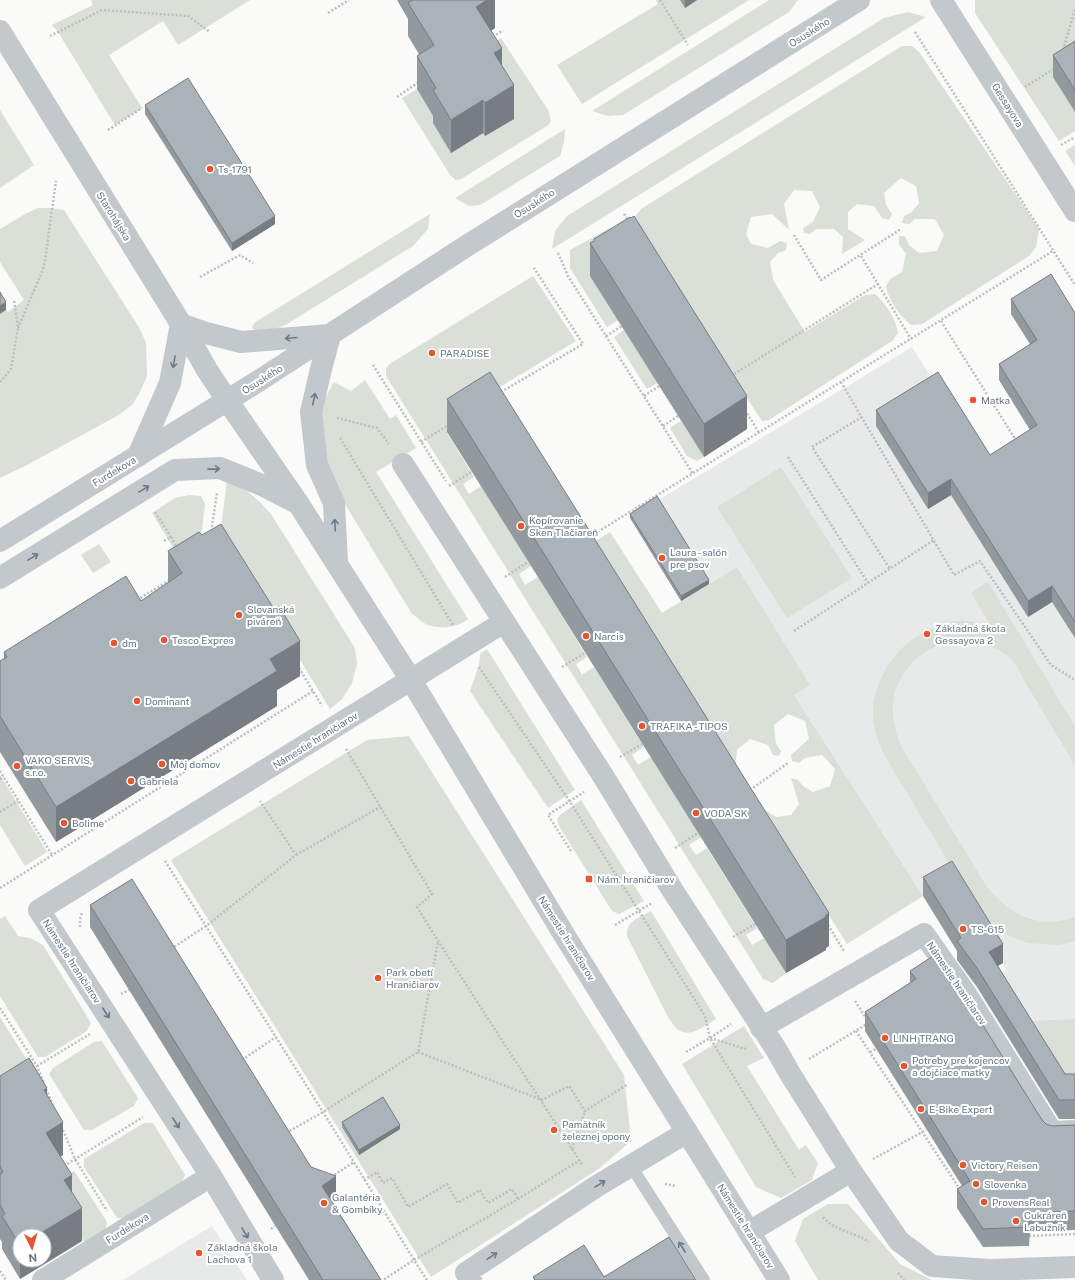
<svg xmlns="http://www.w3.org/2000/svg" width="1075" height="1280" font-family="'Public Sans',sans-serif">
	<rect width="100%" height="100%" fill="#fafaf8"/>
	<g fill="#e8e9e9">
		<polygon points="1011,314 1075,329 1075,1019 1022,1021 995,977 1005,970 1003,963 952,880 923,896 794,695 809,685 737,567 709,584 657,501 912,347 990,470 1037,441 999,380 1037,356"/>
		<polygon points="212,1226 247,1280 123,1280"/>
	</g>
	<g fill="#dadfd7">
		<polygon points="91,0 250,0 178,45 163,21 109,55 142,108 115,125 58,32 52,25 93,5"/>
		<polygon points="656,0 749,0 582,104 557,65 658,4"/>
		<polygon points="769,0 798,0 789,12 623,115 608,116 592,111"/>
		<polygon points="975,0 1075,0 1075,131 1059,141 975,13"/>
		<polygon points="908,12 926,17 552,249 555,231 567,216 884,18"/>
		<polygon points="501,38 548,110 551,121 547,126 461,179 456,180 450,175 402,98 417,89 436,121 482,50"/>
		<path d="M 902,46 L 912,46 L 919,52 L 1039,229 L 1036,247 L 1029,256 L 922,324 L 911,325 C 900,316 888,300 886,286 L 890,279 L 902,272 L 906,254 L 899,244 L 899,236 L 905,236 L 909,245 L 919,253 L 937,251 L 944,235 L 935,219 L 915,219 L 909,224 L 902,223 L 904,216 L 912,212 L 919,203 L 916,186 L 901,178 L 884,193 L 886,205 L 892,214 L 889,220 L 882,218 L 874,206 L 857,204 L 848,212 L 848,229 L 865,240 L 842,254 L 843,237 L 834,229 L 816,229 L 810,234 L 804,233 L 803,228 L 813,222 L 820,207 L 812,191 L 794,190 L 784,204 L 789,230 L 772,214 L 751,217 L 746,234 L 751,244 L 768,248 L 780,241 L 787,243 L 786,250 L 778,253 L 770,262 L 773,280 L 805,332 L 865,295 L 875,294 C 886,304 896,319 898,333 L 892,341 L 769,420 L 762,421 L 635,227 L 634,218 L 641,209 Z"/>
		<polygon points="0,110 34,165 0,188"/>
		<polygon points="565,129 564,142 560,156 480,205 469,206 455,198"/>
		<polygon points="1075,145 1075,166 1065,151"/>
		<polygon points="38,208 50,208 64,210 140,329 146,343 147,376 140,392 132,405 117,416 27,465 0,478 0,314 6,310 8,312 24,300 0,262 0,229 25,214"/>
		<polygon points="430,214 428,229 413,246 287,324 274,330 257,332 252,328 254,323"/>
		<polygon points="621,226 618,320 607,327 570,268 570,250 612,227"/>
		<polygon points="533,276 576,341 485,396 450,429 447,433 474,477 463,484 469,494 481,486 531,566 519,574 525,585 538,577 587,657 576,664 582,675 594,667 644,747 632,755 638,765 651,757 701,837 689,845 696,855 707,848 757,928 746,935 752,945 764,938 786,973 773,983 763,979 386,376 386,368 391,363"/>
		<polygon points="624,330 658,383 647,389 614,337"/>
		<path d="M 365,380 L 390,419 L 396,415 L 416,448 L 376,472 L 468,619 C 458,628 440,629 428,625 C 422,623 417,617 412,614 L 337,491 L 319,447 L 322,404 L 334,382 L 351,391 Z"/>
		<polygon points="681,421 704,457 697,461 687,456 670,428"/>
		<polygon points="781,467 852,578 787,618 717,507"/>
		<path d="M 227,481 C 246,487 258,500 271,514 L 355,648 L 357,664 L 352,683 L 342,699 L 330,709 L 223,534 L 221,528 Z"/>
		<polygon points="189,495 201,496 205,504 199,557 185,567 152,513 175,498"/>
		<polygon points="610,532 662,613 737,567 810,685 794,695 923,896 847,944 763,811 765,810 776,817 791,815 799,804 791,778 798,780 803,786 813,792 830,786 835,769 822,755 805,758 799,763 792,761 791,755 809,739 805,721 788,714 774,725 776,744 781,751 779,756 773,755 768,745 750,739 737,750 735,768 594,542"/>
		<polygon points="99,544 111,562 93,573 81,555"/>
		<path d="M 988,582 L 1075,726 L 1075,765 C 1059,739 1044,713 1028,687 C 1023,679 1017,664 1010,658 C 977,630 928,637 904,673 C 901,679 896,686 895,692 C 890,712 894,728 901,746 L 987,887 C 1005,908 1022,921 1050,922 C 1058,922 1067,919 1075,917 L 1075,941 L 1059,945 L 1027,943 L 1004,934 L 990,921 L 969,896 L 883,753 C 877,738 872,725 873,709 C 877,667 908,631 949,623 C 954,622 959,620 964,621 C 973,621 982,624 991,626 L 971,593 Z"/>
		<polygon points="487,649 575,790 548,808 470,691 479,665 480,654"/>
		<polygon points="409,736 624,1075 631,1141 600,1168 431,1277 171,860 367,740"/>
		<polygon points="0,775 47,852 25,866 0,825"/>
		<polygon points="581,800 644,901 619,914 612,911 559,826 557,819 560,815"/>
		<path d="M 651,911 L 716,1019 C 704,1026 689,1040 676,1028 C 673,1025 671,1021 668,1017 L 627,936 C 625,922 640,917 651,911 Z"/>
		<polygon points="5,916 18,936 30,938 43,945 91,1023 87,1031 45,1057 38,1057 0,996 0,919"/>
		<polygon points="0,1017 32,1068 0,1095"/>
		<polygon points="1075,1019 1075,1090 1022,1021"/>
		<polygon points="744,1026 764,1058 747,1066 799,1150 806,1145 818,1163 812,1180 781,1198 756,1187 682,1064"/>
		<polygon points="102,1041 138,1098 134,1106 92,1130 84,1130 49,1074 53,1068 94,1042"/>
		<polygon points="144,1123 153,1123 185,1175 181,1183 125,1218 117,1218 84,1167 84,1159"/>
		<polygon points="74,1171 107,1222 105,1231 85,1243 69,1216 58,1181"/>
		<polygon points="828,1204 848,1204 900,1264 932,1280 818,1280 795,1241 803,1219"/>
	</g>
	<g fill="none" stroke-linecap="round" stroke-linejoin="round">
		<g stroke="#bbbfc2" stroke-width="2.5" stroke-dasharray="2 2" stroke-linecap="butt">
			<polyline points="660,0 688,45"/>
			<polyline points="328,13 349,0"/>
			<polyline points="915,32 1075,285"/>
			<polyline points="50,36 102,10 188,16 210,32"/>
			<polyline points="493,37 503,30"/>
			<polyline points="1063,50 1075,9"/>
			<polyline points="1025,87 1055,68"/>
			<polyline points="397,97 419,82"/>
			<polyline points="108,130 142,108"/>
			<polyline points="1061,145 1075,137"/>
			<polyline points="624,214 628,220"/>
			<polyline points="794,235 821,280 901,229"/>
			<polyline points="558,253 568,276 693,474"/>
			<polyline points="861,256 911,339"/>
			<polyline points="200,277 240,255 253,263"/>
			<polyline points="941,321 1017,442"/>
			<polyline points="18,328 44,267 56,181"/>
			<polyline points="606,336 622,326"/>
			<polyline points="373,365 446,481"/>
			<polyline points="731,376 878,284"/>
			<polyline points="0,382 11,369 18,328 14,300"/>
			<polyline points="841,382 954,575 980,561 1051,665 1075,680"/>
			<polyline points="501,392 583,344 534,268"/>
			<polyline points="644,396 659,386"/>
			<polyline points="745,410 759,433"/>
			<polyline points="862,417 812,447 890,569"/>
			<polyline points="337,418 377,428 389,444"/>
			<polyline points="663,426 678,416"/>
			<polyline points="340,438 453,625"/>
			<polyline points="421,442 450,424"/>
			<polyline points="788,457 868,583"/>
			<polyline points="449,486 471,472"/>
			<polyline points="155,512 171,537"/>
			<polyline points="215,530 212,526 217,493"/>
			<polyline points="591,536 1053,251"/>
			<polyline points="164,541 171,537 177,548"/>
			<polyline points="505,577 528,562"/>
			<polyline points="137,600 170,580"/>
			<polyline points="794,631 934,540"/>
			<polyline points="479,667 570,802 639,911 705,1016 710,1038 795,1177"/>
			<polyline points="562,667 585,653"/>
			<polyline points="299,668 322,706"/>
			<polyline points="346,749 432,894 417,907 438,941 583,1166"/>
			<polyline points="620,757 642,744"/>
			<polyline points="0,771 52,855"/>
			<polyline points="0,779 4,777"/>
			<polyline points="750,790 788,763"/>
			<polyline points="0,812 18,801"/>
			<polyline points="675,848 698,833"/>
			<polyline points="571,851 548,815 584,792"/>
			<polyline points="296,855 380,807"/>
			<polyline points="165,861 323,1112 414,1260 383,1280"/>
			<polyline points="0,888 313,691"/>
			<polyline points="615,925 652,903"/>
			<polyline points="828,925 844,951"/>
			<polyline points="80,927 80,920 82,912"/>
			<polyline points="733,937 755,924"/>
			<polyline points="171,949 206,926 296,855 260,801"/>
			<polyline points="121,994 129,990"/>
			<polyline points="855,1001 866,1018"/>
			<polyline points="0,1008 37,1066 44,1083"/>
			<polyline points="856,1031 961,1191"/>
			<polyline points="710,1038 746,1049"/>
			<polyline points="418,1052 542,1100 569,1086 585,1111 628,1084"/>
			<polyline points="686,1052 710,1038 731,1024"/>
			<polyline points="870,1052 876,1049"/>
			<polyline points="809,1059 867,1024"/>
			<polyline points="242,1060 276,1037"/>
			<polyline points="37,1066 90,1034"/>
			<polyline points="46,1089 53,1105"/>
			<polyline points="63,1130 75,1159 107,1211"/>
			<polyline points="286,1133 323,1112 418,1052 438,942"/>
			<polyline points="572,1149 585,1111"/>
			<polyline points="873,1159 926,1130"/>
			<polyline points="64,1166 143,1117"/>
			<polyline points="331,1177 354,1162"/>
			<polyline points="364,1180 377,1172 383,1183 392,1178 408,1207 447,1184 458,1203 480,1190 488,1203 512,1189 518,1199"/>
			<polyline points="665,1184 676,1186"/>
			<path d="M 823,1217 C 835,1231 854,1232 869,1242"/>
			<polyline points="271,1229 275,1226"/>
			<polyline points="1029,1236 1075,1234"/>
			<polyline points="0,1271 6,1280"/>
			<polyline points="898,1273 904,1280"/>
			<polyline points="427,1280 414,1260 518,1199 580,1160"/>
		</g>
		<polyline stroke="#c3c8cc" stroke-width="12" points="631,1166 704,1280"/>
		<g stroke="#c3c8cc" stroke-width="22">
			<polyline points="941,0 1075,211"/>
			<polyline points="0,31 181,324 207,370 227,400"/>
			<polyline points="181,324 206,333 241,342 330,335"/>
			<polyline points="138,456 170,383 181,324"/>
			<polyline points="403,464 605,779 673,891 776,1049 789,1072 851,1171 899,1241 932,1266 989,1270 1075,1267"/>
			<polyline points="761,1028 924,934 966,994 1052,1132 1075,1131"/>
			<polyline points="749,1232 851,1171"/>
			<polyline points="43,1280 211,1176"/>
			<polyline points="273,1280 211,1176 39,910 504,622"/>
			<polyline points="471,1280 466,1273 597,1186 687,1132"/>
		</g>
		<g stroke="#c3c8cc" stroke-width="22">
			<polyline points="330,335 321,369 311,412 317,465 334,503 337,563"/>
			<polyline points="227,400 298,503 411,680 563,933 779,1280"/>
			<polyline points="0,541 260,380 468,245 859,0"/>
			<polyline points="0,578 175,470 220,468 264,486 297,503"/>
		</g>
	</g>
	<g fill="#929a9f" fill-rule="evenodd">
		<polygon points="397,0 495,0 495,28 491,31 502,66 514,119 485,136 483,133 451,153 433,123 433,116 417,89 417,56 419,54 408,36 408,19"/>
		<polygon points="680,0 697,0 685,8"/>
		<polygon points="1075,41 1075,112 1053,77 1053,55"/>
		<polygon points="145,105 275,224 232,251 145,114"/>
		<polygon points="594,239 747,429 704,457 590,276 590,243 594,241"/>
		<polygon points="1011,299 1075,313 1075,638 1052,602 1028,617 951,495 928,509 876,426 876,410 990,455 1030,430 999,380 999,364 1030,344 1011,314"/>
		<polygon points="447,399 829,946 826,948 826,950 786,973 447,432"/>
		<polygon points="630,514 709,584 681,601 630,518"/>
		<polygon points="168,551 300,676 277,690 277,706 56,842 0,752 0,661 4,659 4,652 141,601 168,583"/>
		<polygon points="923,877 1003,963 997,966 1065,1074 1075,1074 1075,1119 1059,1119 977,987 957,960 957,951 923,896"/>
		<polygon points="90,905 336,1198 332,1201 381,1280 309,1280 90,927"/>
		<polygon points="910,971 1042,1120 1046,1124 1052,1126 1075,1125 1075,1230 1030,1232 1029,1246 983,1247 957,1208 957,1189 962,1186 865,1031 865,1012 910,983"/>
		<path d="M 0,1076 L 47,1096 L 63,1155 L 60,1157 L 72,1192 L 82,1241 L 20,1279 L 2,1249 L 2,1242 L 0,1239 ZM 20,1236 L 44,1260 L 20,1260 Z"/>
		<polygon points="342,1122 400,1129 359,1155 342,1127"/>
	</g>
	<g fill="#777d82">
		<polygon points="487,0 495,0 495,28 476,40 476,7"/>
		<polygon points="685,0 697,0 685,8"/>
		<polygon points="502,48 502,82 494,53"/>
		<polygon points="514,85 514,119 485,136 485,103"/>
		<polygon points="483,100 483,133 451,153 451,120"/>
		<polygon points="275,216 275,224 232,251 232,243"/>
		<polygon points="6,302 6,310 0,314 0,306"/>
		<polygon points="747,396 747,429 704,457 704,424"/>
		<polygon points="951,479 951,495 928,509 928,493"/>
		<polygon points="709,580 709,584 681,601 681,596"/>
		<polygon points="1052,586 1052,602 1028,617 1028,601"/>
		<polygon points="300,641 300,676 277,690 277,706 56,842 56,807 270,659"/>
		<polygon points="829,913 829,946 826,948 826,950 786,973 786,940"/>
		<polygon points="1003,944 1003,963 989,971 989,952"/>
		<polygon points="47,1088 47,1121 44,1090"/>
		<polygon points="63,1122 63,1155 46,1166 46,1133"/>
		<polygon points="400,1125 400,1129 359,1155 359,1150"/>
		<polygon points="72,1175 72,1208 64,1180"/>
		<polygon points="336,1176 336,1198 322,1208 322,1186"/>
		<polygon points="82,1208 82,1241 20,1279 20,1260 44,1260 44,1236 36,1236"/>
	</g>
	<g fill="#aab3b9" stroke="#777d82">
		<polygon points="413,0 487,0 476,7 502,48 494,53 514,85 485,103 483,100 451,120 433,90 436,88 417,56 434,45 408,3"/>
		<polygon points="1075,41 1075,90 1053,55"/>
		<polygon points="188,78 275,216 232,243 145,105"/>
		<polygon points="634,216 747,396 704,424 590,243 594,241 594,239 630,217 631,218"/>
		<polygon points="1051,274 1075,313 1075,622 1052,586 1028,601 951,479 928,493 876,410 938,372 990,455 1037,425 999,364 1037,340 1011,299"/>
		<polygon points="0,292 6,302 0,306"/>
		<polygon points="490,372 829,913 826,915 826,917 786,940 447,399"/>
		<polygon points="657,496 709,580 681,596 630,514"/>
		<polygon points="221,524 274,609 279,606 300,641 270,659 277,671 56,807 0,716 0,661 7,657 4,652 126,576 141,601 182,573 168,551 199,532 202,535"/>
		<polygon points="952,861 1003,944 989,952 1065,1074 1075,1074 1075,1100 1059,1100 977,968 957,941 961,938 923,877"/>
		<polygon points="132,879 311,1167 336,1176 322,1186 381,1280 323,1280 90,905"/>
		<polygon points="936,954 956,982 1042,1120 1046,1124 1052,1126 1075,1125 1075,1211 1030,1213 1029,1227 983,1229 957,1189 970,1181 865,1012 916,979 910,971"/>
		<polygon points="29,1058 47,1088 44,1090 63,1122 46,1133 72,1175 64,1180 82,1208 36,1236 20,1236 20,1245 2,1216 5,1214 0,1205 0,1174 3,1172 0,1166 0,1076"/>
		<polygon points="383,1097 400,1125 359,1150 342,1122"/>
		<polygon points="669,1237 696,1280 535,1280 533,1277 584,1245 604,1277"/>
	</g>
	<defs><path id="oneway-shaft" d="M-6 0H5M1.5-3L5.5 0L1.5 3" fill="none" stroke-width="1.6" stroke-linecap="round" stroke-linejoin="round"/></defs>
	<g stroke="#6a7a87">
		<use href="#oneway-shaft" transform="translate(291 338) rotate(175)"/>
		<use href="#oneway-shaft" transform="translate(174 362) rotate(100)"/>
		<use href="#oneway-shaft" transform="translate(314 399) rotate(-78)"/>
		<use href="#oneway-shaft" transform="translate(214 469) rotate(-1)"/>
		<use href="#oneway-shaft" transform="translate(144 489) rotate(-32)"/>
		<use href="#oneway-shaft" transform="translate(335 525) rotate(-93)"/>
		<use href="#oneway-shaft" transform="translate(33 557) rotate(-32)"/>
		<use href="#oneway-shaft" transform="translate(106 1013) rotate(57)"/>
		<use href="#oneway-shaft" transform="translate(176 1123) rotate(57)"/>
		<use href="#oneway-shaft" transform="translate(600 1184) rotate(-31)"/>
		<use href="#oneway-shaft" transform="translate(245 1233) rotate(59)"/>
		<use href="#oneway-shaft" transform="translate(682 1247) rotate(-123)"/>
		<use href="#oneway-shaft" transform="translate(492 1256) rotate(-34)"/>
	</g>
	<g fill="#e4572e" stroke="#fff" stroke-width="1.5">
		<circle cx="210" cy="169" r="4"/>
		<circle cx="432" cy="353" r="4"/>
		<circle cx="973" cy="400" r="4"/>
		<circle cx="521" cy="526" r="4"/>
		<circle cx="662" cy="558" r="4"/>
		<circle cx="239" cy="615" r="4"/>
		<circle cx="927" cy="634" r="4"/>
		<circle cx="586" cy="636" r="4"/>
		<circle cx="164" cy="640" r="4"/>
		<circle cx="114" cy="643" r="4"/>
		<circle cx="137" cy="701" r="4"/>
		<circle cx="642" cy="726" r="4"/>
		<circle cx="162" cy="764" r="4"/>
		<circle cx="17" cy="766" r="4"/>
		<circle cx="131" cy="781" r="4"/>
		<circle cx="696" cy="813" r="4"/>
		<circle cx="64" cy="823" r="4"/>
		<rect x="585" y="875" width="8" height="8" rx="2"/>
		<circle cx="963" cy="929" r="4"/>
		<circle cx="378" cy="978" r="4"/>
		<circle cx="885" cy="1038" r="4"/>
		<circle cx="904" cy="1066" r="4"/>
		<circle cx="921" cy="1109" r="4"/>
		<circle cx="554" cy="1130" r="4"/>
		<circle cx="963" cy="1165" r="4"/>
		<circle cx="976" cy="1184" r="4"/>
		<circle cx="984" cy="1202" r="4"/>
		<circle cx="324" cy="1203" r="4"/>
		<circle cx="1016" cy="1221" r="4"/>
		<circle cx="199" cy="1253" r="4"/>
	</g>
	<g text-anchor="middle" dominant-baseline="central" stroke-width="4" stroke-linejoin="round" paint-order="stroke">
		<g font-size="10" fill="#657683" stroke="#fff">
			<text transform="translate(809 32) rotate(-32)">Osuského</text>
			<text transform="translate(1008 105) rotate(58)">Gessayova</text>
			<text transform="translate(534 203) rotate(-32)">Osuského</text>
			<text transform="translate(114 216) rotate(58)">Starohájska</text>
			<text transform="translate(262 379) rotate(-32)">Osuského</text>
			<text transform="translate(114 471) rotate(-31)">Furdekova</text>
			<text transform="translate(315 740) rotate(-32)">Námestie hraničiarov</text>
			<text transform="translate(567 938) rotate(58)">Námestie hraničiarov</text>
			<text transform="translate(72 961) rotate(57)">Námestie hraničiarov</text>
			<text transform="translate(957 983) rotate(56)">Námestie hraničiarov</text>
			<text transform="translate(746 1226) rotate(58)">Námestie hraničiarov</text>
			<text transform="translate(127 1228) rotate(-32)">Furdekova</text>
		</g>
		<g font-size="10" fill="#657683" stroke="#fff" text-anchor="start">
			<text x="218" y="169">Ts-1791</text>
			<text x="440" y="353">PARADISE</text>
			<text x="981" y="400">Matka</text>
			<text x="529" y="520">Kopírovanie<tspan x="529" dy="12">Sken Tlačiareň</tspan></text>
			<text x="670" y="552">Laura - salón<tspan x="670" dy="12">pre psov</tspan></text>
			<text x="247" y="609">Slovanská<tspan x="247" dy="12">piváreň</tspan></text>
			<text x="935" y="628">Základná škola<tspan x="935" dy="12">Gessayova 2</tspan></text>
			<text x="594" y="636">Narcis</text>
			<text x="172" y="640">Tesco Expres</text>
			<text x="122" y="643">dm</text>
			<text x="145" y="701">Dominant</text>
			<text x="650" y="726">TRAFIKA - TIPOS</text>
			<text x="25" y="760">VAKO SERVIS,<tspan x="25" dy="12">s.r.o.</tspan></text>
			<text x="170" y="764">Môj domov</text>
			<text x="139" y="781">Gabriela</text>
			<text x="704" y="813">VODA SK</text>
			<text x="72" y="823">Bolime</text>
			<text x="597" y="879">Nám. hraničiarov</text>
			<text x="971" y="929">TS-615</text>
			<text x="386" y="972">Park obetí<tspan x="386" dy="12">Hraničiarov</tspan></text>
			<text x="893" y="1038">LINH TRANG</text>
			<text x="912" y="1060">Potreby pre kojencov<tspan x="912" dy="12">a dojčiace matky</tspan></text>
			<text x="929" y="1109">E-Bike Expert</text>
			<text x="562" y="1124">Pamätník<tspan x="562" dy="12">železnej opony</tspan></text>
			<text x="971" y="1165">Victory Reisen</text>
			<text x="984" y="1184">Slovenka</text>
			<text x="332" y="1197">Galantéria<tspan x="332" dy="12">&amp; Gombíky</tspan></text>
			<text x="992" y="1202">ProvensReal</text>
			<text x="1024" y="1215">Cukráreň<tspan x="1024" dy="12">Labužník</tspan></text>
			<text x="207" y="1247">Základná škola<tspan x="207" dy="12">Lachova 1</tspan></text>
		</g>
	</g>
	<g transform="translate(32 1248) rotate(175)"><circle r="19" fill="#ffffff" stroke="#c1c8cd"/>
	<path d="M0-3L7 15L0 10L-7 15Z" fill="#e4572e"/>
	<text y="-6" font-size="11" font-weight="bold" text-anchor="middle" fill="#657683">N</text>
	</g>
</svg>
